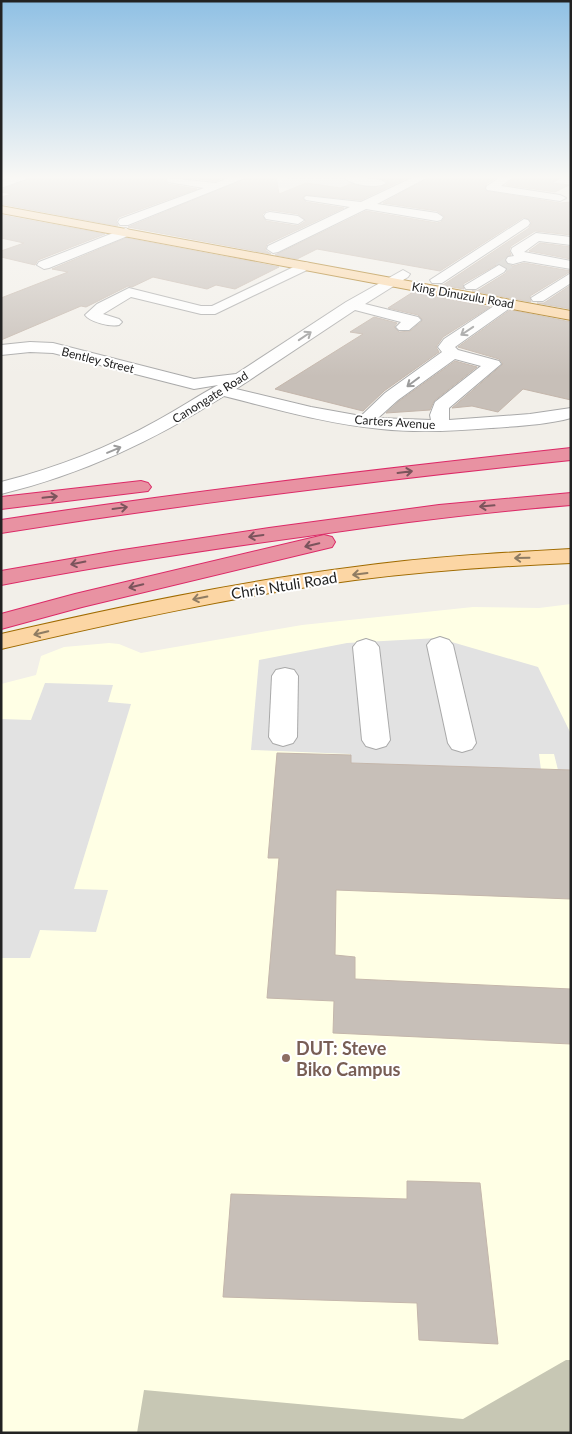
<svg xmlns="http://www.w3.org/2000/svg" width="572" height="1434" font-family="Lato,sans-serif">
	<rect width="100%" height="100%" fill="#f2efe9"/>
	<polygon fill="#ffffe5" points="571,604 571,1433 1,1433 1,684 36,675 41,656 64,647 109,643 119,644 141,653 302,625 473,607 539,608"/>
	<polygon fill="#c7c7b4" points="566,1360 571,1360 571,1433 137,1433 144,1390 463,1419"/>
	<g fill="#e2e2e2">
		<polygon points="295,176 363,176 360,178 398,184 358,202 307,194 324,186 306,183 289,189 268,186"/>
		<polygon points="438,638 538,667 571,734 571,770 558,770 554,754 539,754 541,770 351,763 350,754 251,750 259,660 347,643"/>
		<polygon points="45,683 113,685 108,702 131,704 74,889 108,890 96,932 40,930 30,958 1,958 1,719 31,720"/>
	</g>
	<g fill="#c7bfb8" stroke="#c4b6ab" fill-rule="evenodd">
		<polygon points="36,176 167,176 165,181 168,184 197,189 119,217 116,221 118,226 1,204 1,197 12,194 1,192 1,190"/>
		<polygon points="171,176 228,176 216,181"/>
		<path d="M 252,176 L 276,176 L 279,194 L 306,183 L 341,188 L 351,184 L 378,188 L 388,184 L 387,181 L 378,178 L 382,176 L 411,176 L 361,200 L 305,195 L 302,198 L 306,202 L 344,208 L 267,244 L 265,250 L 271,254 L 128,227 ZM 270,210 L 298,214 L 306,221 L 298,226 L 266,221 L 262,215 L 266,211 Z"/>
		<polygon points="432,176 498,176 486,184 485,191 560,203 571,202 571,235 535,231 511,246 509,250 511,255 504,259 506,264 513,266 524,263 571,271 530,296 531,302 472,291 477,291 506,273 508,269 500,263 463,284 464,289 440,285 443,285 529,228 532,222 524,217 440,271 317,249 297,259 275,255 366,211 437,223 441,222 445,217 437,211 383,203"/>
		<polygon points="517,176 564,176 552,183 569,185 555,192 506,185"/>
		<polygon points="1,215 105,234 38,260 35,265 1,257 1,251 24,243 1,238"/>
		<polygon points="126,238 279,267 235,289 216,285 207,289 153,277 132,287 128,286 86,307 81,306 1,340 1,298 68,272 52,269"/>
		<polygon points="540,243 571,247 571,259 529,251"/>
		<polygon points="571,285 571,309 537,303 544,303"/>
		<polygon points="413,292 490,307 443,337 436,347 439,352 384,391 363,411 275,389 363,334 350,332 374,317 397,323 394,327 399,332 410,331 422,321 422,319 418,315 388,308"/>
		<polygon points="510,310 571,322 571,400 523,389 498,412 472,406 452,408 503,364 499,359 458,347"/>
		<polygon points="455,361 477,367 434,401 430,410 386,413 399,401"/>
		<polygon points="277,753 351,755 351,763 571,770 571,899 336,890 335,955 355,957 355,979 571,989 571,1044 333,1033 334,1001 267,998 279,858 268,858"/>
		<polygon points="407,1181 480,1183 498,1344 419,1340 417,1303 223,1297 231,1194 407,1199"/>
	</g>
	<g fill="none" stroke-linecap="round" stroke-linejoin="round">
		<polyline stroke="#c8c6c1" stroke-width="12" stroke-dasharray="12 6" stroke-linecap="butt" points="499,269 513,260"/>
		<defs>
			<g id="minor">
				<polygon points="17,176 34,176 1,188 1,181"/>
				<polygon points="234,176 250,176 128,225 120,225 118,222 120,219 204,188 168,182 167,180 168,178 216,183"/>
				<path d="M 348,176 L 381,180 L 386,183 C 379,189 353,185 346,179 Z"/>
				<polygon points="416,176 430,176 377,204 437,213 443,217 441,220 437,221 366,209 278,252 273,253 267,249 268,246 350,207 306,200 304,198 306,196 361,202"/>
				<polygon points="502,176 515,176 501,186 560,195 566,198 560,201 487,190 486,188 487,186"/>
				<polygon points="270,212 298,216 304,220 298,224 266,219 264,216 266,213"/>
				<polygon points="524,219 528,220 530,223 528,226 442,283 432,283 430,280"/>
				<polygon points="126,228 132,232 130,235 49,268 44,269 37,265 39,262"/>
				<polygon points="536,233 571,237 571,245 539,241 524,252 571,261 571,269 524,261 513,264 508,263 506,260 508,257 514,256 511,251 512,248"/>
				<path d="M 304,262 L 309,263 L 311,266 L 309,269 L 215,314 L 201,314 L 131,297 L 103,314 L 119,319 L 122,322 L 119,325 C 110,327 90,322 85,315 L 97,304 L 129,288 L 201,306 L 212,306 Z"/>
				<polygon points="499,265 506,269 504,272 476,289 466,289 464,286"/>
				<path d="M 403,270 L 410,274 L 408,277 L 365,304 L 418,317 L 421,320 L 409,330 L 399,330 L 396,327 L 401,322 L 355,310 L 236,389 L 311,407 L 361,416 L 385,393 L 442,352 L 438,347 L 444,339 L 503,300 L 513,300 L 515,303 L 513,306 L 455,347 L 458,350 L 499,361 L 501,364 L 449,408 L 449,420 L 530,414 L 571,408 L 571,418 C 545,425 518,426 491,428 C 455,431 418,433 381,429 C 328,424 276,409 224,396 C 153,441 83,474 1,494 L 1,482 C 56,468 108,448 158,420 C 178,409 198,396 218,385 L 194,389 L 53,353 L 30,352 L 1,355 L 1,345 L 30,342 L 53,343 L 194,379 L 236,374 L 346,302 ZM 455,359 L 481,366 L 435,402 L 430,415 L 431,420 L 378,418 L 398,400 Z"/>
				<polygon points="571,273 571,283 543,301 533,301 531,298"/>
				<polygon points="440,637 449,640 453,645 476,743 472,749 462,752 452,749 448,743 427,645 431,640"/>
				<polygon points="366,639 375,642 379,647 390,740 386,746 376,749 366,746 362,740 353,647 357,642"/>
				<polygon points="285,668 294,670 298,676 297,737 293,743 283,746 273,743 269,737 272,676 276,670"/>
			</g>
			<g id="major">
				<polygon points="1,206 571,311 571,320 1,213"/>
				<path d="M 571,549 L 571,563 C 499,566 427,571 355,580 C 236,596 118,622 1,649 L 1,634 C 118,607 236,582 355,567 C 427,557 499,553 571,549 Z"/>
			</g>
			<g id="highway">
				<path d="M 571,448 L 571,460 C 380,480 190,503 1,533 L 1,520 C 190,491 380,469 571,448 Z"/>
				<polygon points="141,481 148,483 151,487 148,491 1,509 1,497"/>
				<path d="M 571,493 L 571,505 C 483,512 395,523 308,536 C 205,550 103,565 1,585 L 1,571 L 116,551 L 269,528 L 439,505 Z"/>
				<polygon points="324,535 332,537 335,542 332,547 82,607 1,629 1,614 75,594"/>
			</g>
		</defs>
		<use href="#minor" stroke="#a9a9a9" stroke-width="2"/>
		<use href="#major" stroke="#a06b00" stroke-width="2"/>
		<use href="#highway" stroke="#dc2a67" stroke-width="2"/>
		<use href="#minor" fill="#fff" fill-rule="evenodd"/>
		<use href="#major" fill="#fcd6a4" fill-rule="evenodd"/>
		<use href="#highway" fill="#e892a2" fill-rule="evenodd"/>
	</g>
	<defs><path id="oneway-shaft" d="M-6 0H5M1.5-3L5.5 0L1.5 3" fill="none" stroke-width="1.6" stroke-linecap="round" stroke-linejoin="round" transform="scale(1.25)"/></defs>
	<g stroke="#9c9c9c">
		<use href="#oneway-shaft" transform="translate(467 331) rotate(146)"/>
		<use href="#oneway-shaft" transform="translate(305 336) rotate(-34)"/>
		<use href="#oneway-shaft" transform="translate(413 382) rotate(143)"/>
		<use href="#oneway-shaft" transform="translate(114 450) rotate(-23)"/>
	</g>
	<g stroke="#7b545c">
		<use href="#oneway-shaft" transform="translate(405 472) rotate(-7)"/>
		<use href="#oneway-shaft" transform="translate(50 497) rotate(-6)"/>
		<use href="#oneway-shaft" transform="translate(487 506) rotate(175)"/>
		<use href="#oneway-shaft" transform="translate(120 508) rotate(-8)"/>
		<use href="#oneway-shaft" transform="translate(256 536) rotate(172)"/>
		<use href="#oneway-shaft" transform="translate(312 545) rotate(167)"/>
		<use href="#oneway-shaft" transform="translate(78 563) rotate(169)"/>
		<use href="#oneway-shaft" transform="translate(136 586) rotate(166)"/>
	</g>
	<g stroke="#8f7c63">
		<use href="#oneway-shaft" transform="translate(522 558) rotate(179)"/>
		<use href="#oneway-shaft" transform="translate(360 574) rotate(173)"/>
		<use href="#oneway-shaft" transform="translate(200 598) rotate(169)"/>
		<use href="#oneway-shaft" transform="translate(41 633) rotate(166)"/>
	</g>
	<linearGradient id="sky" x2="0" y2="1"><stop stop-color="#8fc0e4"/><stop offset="0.47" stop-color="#f9f8f5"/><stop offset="1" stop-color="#f9f8f5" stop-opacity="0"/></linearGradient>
	<rect width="572" height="377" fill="url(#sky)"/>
	<circle fill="#8d6e63" stroke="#fff" stroke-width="2" cx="286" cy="1058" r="5"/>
	<g text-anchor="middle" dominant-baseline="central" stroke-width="4" stroke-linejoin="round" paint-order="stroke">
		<g font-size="12" fill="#222" stroke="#fff">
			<text transform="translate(463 295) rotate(10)">King Dinuzulu Road</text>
			<text transform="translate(98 360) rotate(14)">Bentley Street</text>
			<text transform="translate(210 397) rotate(-32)">Canongate Road</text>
			<text transform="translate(395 422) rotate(4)">Carters Avenue</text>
		</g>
		<g font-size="15" fill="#222" stroke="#fff">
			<text transform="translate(284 585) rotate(-9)">Chris Ntuli Road</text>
		</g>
		<g font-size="18" font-weight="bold" fill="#785e54" stroke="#fff" text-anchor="start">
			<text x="296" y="1048">DUT: Steve<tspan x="296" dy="21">Biko Campus</tspan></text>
		</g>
	</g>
	<rect width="572" height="1434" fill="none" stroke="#222222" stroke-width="5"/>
</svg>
